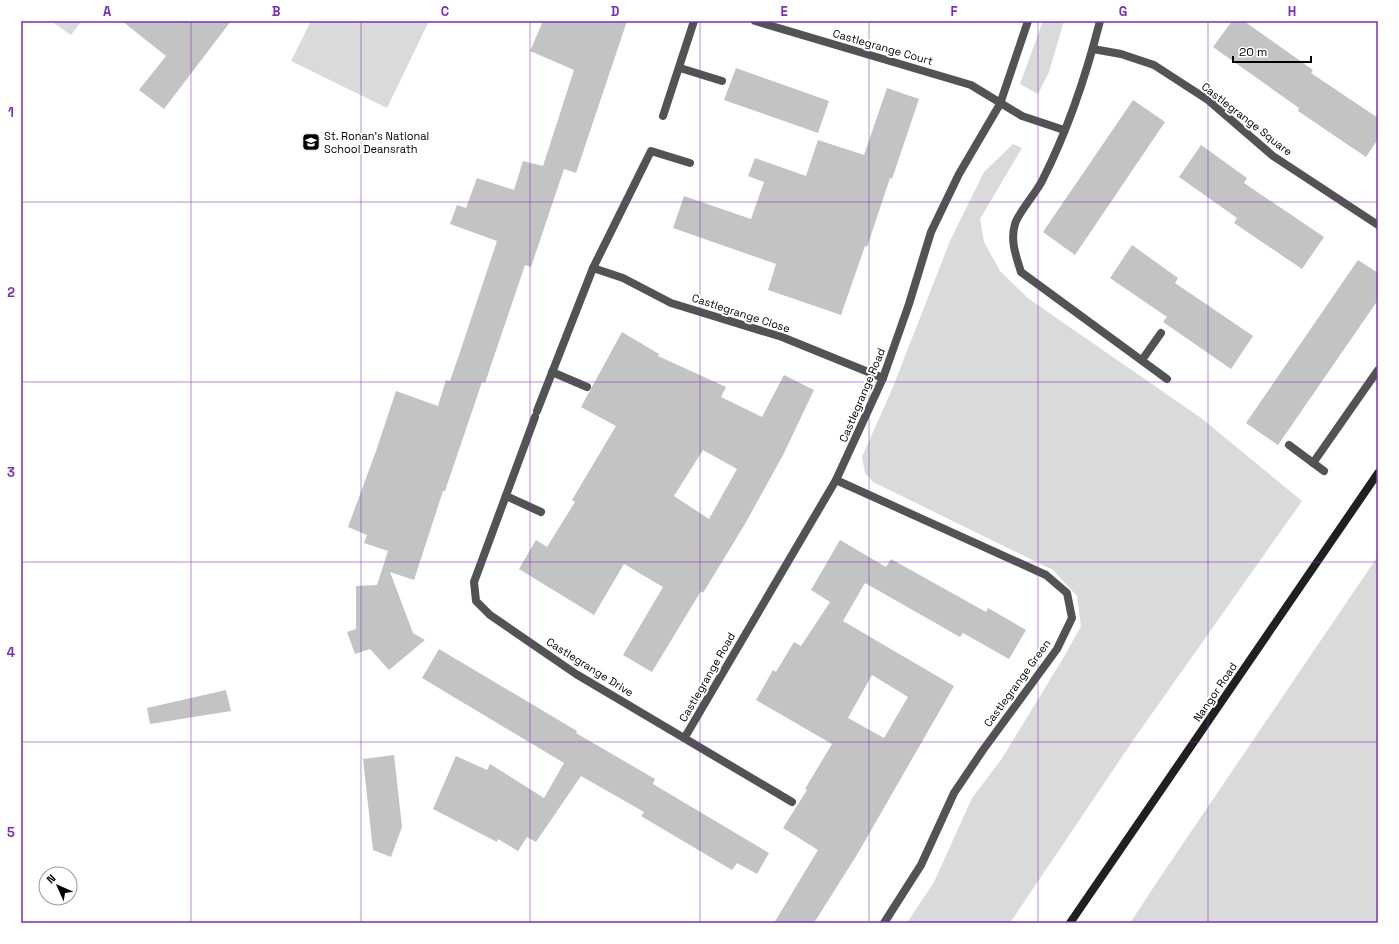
<svg xmlns="http://www.w3.org/2000/svg" width="1399" height="944" font-family="'Space Grotesk',sans-serif">
	<rect width="100%" height="100%" fill="#fff"/>
	<g fill="#dadada">
		<polygon points="51,21 82,21 71,35"/>
		<polygon points="311,21 429,21 387,108 291,61"/>
		<polygon points="1043,21 1064,21 1049,72 1038,94 1020,84"/>
		<polygon points="1013,144 1022,148 980,219 984,242 1000,271 1029,299 1201,418 1302,501 1134,739 1010,923 907,923 934,882 972,798 1001,760 1065,655 1081,626 1077,596 1053,570 873,482 865,473 862,457 893,387 950,241 984,172"/>
		<polygon points="1378,556 1378,923 1130,923 1161,876"/>
	</g>
	<g fill="#c3c3c3" fill-rule="evenodd">
		<polygon points="122,21 231,21 164,109 139,90 166,56"/>
		<polygon points="543,21 627,21 576,173 564,169 531,267 525,265 485,383 482,382 445,491 443,491 414,580 390,572 413,633 425,640 389,670 370,649 355,654 347,632 356,629 356,586 377,585 388,551 364,543 367,535 348,527 376,451 396,391 438,406 446,380 450,381 460,352 497,241 450,224 457,205 466,208 477,178 514,190 523,161 543,166 574,70 530,51"/>
		<polygon points="1232,21 1244,21 1313,70 1311,73 1378,118 1378,139 1366,157 1298,111 1299,108 1213,47"/>
		<polygon points="736,68 829,101 818,133 724,100"/>
		<polygon points="887,88 919,99 892,179 890,178 867,247 865,246 841,315 768,290 776,264 673,228 684,196 751,219 764,182 748,176 755,158 806,176 818,140 864,155"/>
		<polygon points="1133,100 1165,122 1075,255 1043,232"/>
		<polygon points="1201,145 1247,178 1244,183 1324,237 1302,269 1234,223 1237,218 1179,177"/>
		<polygon points="1132,245 1178,278 1175,283 1253,336 1231,369 1163,322 1167,317 1110,278"/>
		<polygon points="1358,260 1378,273 1378,300 1278,445 1246,423"/>
		<path d="M 622,332 L 659,354 L 658,356 L 726,387 L 721,397 L 762,417 L 784,375 L 814,390 L 783,455 L 745,524 L 703,593 L 701,591 L 652,672 L 623,655 L 663,587 L 624,564 L 594,615 L 519,569 L 536,540 L 547,547 L 575,502 L 572,500 L 616,426 L 581,407 ZM 703,450 L 737,469 L 709,519 L 674,496 Z"/>
		<path d="M 840,540 L 886,567 L 891,559 L 986,612 L 988,608 L 1026,630 L 1009,659 L 963,633 L 960,637 L 865,583 L 843,621 L 954,686 L 858,853 L 814,923 L 774,923 L 818,850 L 783,828 L 807,790 L 805,789 L 832,744 L 756,700 L 773,670 L 776,672 L 794,642 L 801,646 L 830,602 L 811,590 ZM 872,675 L 908,697 L 884,738 L 848,718 Z"/>
		<polygon points="439,649 577,731 576,733 655,779 653,784 769,853 757,874 737,863 732,870 641,816 644,812 581,776 536,842 527,837 518,851 498,839 497,842 433,809 456,756 487,770 490,764 544,798 564,763 422,678"/>
		<polygon points="226,690 231,711 150,724 147,708"/>
		<polygon points="394,755 402,827 391,857 373,850 363,759"/>
	</g>
	<g fill="none" stroke-linecap="round" stroke-linejoin="round">
		<g stroke="#535353" stroke-width="8">
			<polyline points="755,21 971,85 1022,116 1064,130"/>
			<path d="M 1100,21 C 1086,76 1068,130 1042,181 C 1036,193 1018,213 1015,224 C 1010,241 1016,256 1021,272 L 1167,379"/>
			<polyline points="1093,49 1121,54 1154,65 1208,100 1273,156 1378,225"/>
			<polyline points="680,68 722,81"/>
			<polyline points="663,116 694,21"/>
			<polyline points="593,268 623,278 671,303 782,337 883,378"/>
			<polyline points="1142,360 1161,333"/>
			<polyline points="552,372 587,387"/>
			<polyline points="537,411 593,268 651,151 690,163"/>
			<polyline points="535,417 474,582 476,601 490,615 576,674 792,802"/>
			<polyline points="1289,445 1324,471"/>
			<polyline points="1313,463 1378,370"/>
			<polyline points="836,480 1046,575 1067,593 1072,618 1057,649 983,750 954,793 921,865 884,923"/>
			<polyline points="506,496 541,512"/>
			<polyline points="685,737 836,480 883,378 909,304 931,232 959,174 1000,104 1028,21"/>
		</g>
		<polyline stroke="#202020" stroke-width="8" points="1070,923 1378,473"/>
	</g>
	<path fill="none" stroke="#7b2cbf" stroke-width="1" stroke-opacity="0.55" d="M 191,21 L 191,923M 361,21 L 361,923M 530,21 L 530,923M 700,21 L 700,923M 869,21 L 869,923M 1038,21 L 1038,923M 1208,21 L 1208,923M 21,202 L 1378,202M 21,382 L 1378,382M 21,562 L 1378,562M 21,742 L 1378,742"/>
	<defs>
		<symbol id="school-square" viewBox="-11 -11 22 22"><rect x="-9" y="-9" width="18" height="18" rx="4" fill="#000" stroke="#fff"/><path d="M0-5L7-2L0 1L-7-2ZM-4 1L0 2.5L4 1V4Q0 6-4 4Z" fill="#fff"/></symbol>
	</defs>
	<g fill-rule="evenodd">
		<use href="#school-square" x="301" y="132" width="20" height="20"/>
	</g>
	<g text-anchor="middle" dominant-baseline="central" stroke-width="4" stroke-linejoin="round" paint-order="stroke">
		<g font-size="11" fill="#000" stroke="#fff">
			<text transform="translate(883 47) rotate(16)">Castlegrange Court</text>
			<text transform="translate(1247 119) rotate(38)">Castlegrange Square</text>
			<text transform="translate(741 313) rotate(18)">Castlegrange Close</text>
			<text transform="translate(862 395) rotate(-67)">Castlegrange Road</text>
			<text transform="translate(590 667) rotate(32)">Castlegrange Drive</text>
			<text transform="translate(707 677) rotate(-60)">Castlegrange Road</text>
			<text transform="translate(1017 683) rotate(-54)">Castlegrange Green</text>
			<text transform="translate(1215 692) rotate(-56)">Nangor Road</text>
		</g>
		<g font-size="11" fill="#000" stroke="#fff" text-anchor="start">
			<text x="324" y="136">St. Ronan's National<tspan x="324" dy="13">School Deansrath</tspan></text>
		</g>
	</g>
	<rect width="1399" height="944" fill="none" stroke="#ffffff" stroke-width="44"/>
	<g transform="translate(58 886) rotate(315)"><circle r="19" fill="#ffffff" stroke="#999999"/>
	<path d="M0-3L7 15L0 10L-7 15Z" fill="#000000"/>
	<text y="-6" font-size="11" font-weight="bold" text-anchor="middle" fill="#000000">N</text>
	</g>
	<path d="M1233 56v6h78v-6" fill="none" stroke="#000000" stroke-width="2"/>
	<text x="1239" y="56" font-size="12" fill="#000000" stroke="#ffffff" stroke-width="3" paint-order="stroke">20 m</text>
	<rect x="22" y="22" width="1355" height="900" fill="none" stroke="#7b2cbf" stroke-width="1.5"/>
	<g font-size="13" text-anchor="middle" font-weight="bold" fill="#7b2cbf">
		<text x="107" y="16">A</text>
		<text x="276" y="16">B</text>
		<text x="445" y="16">C</text>
		<text x="615" y="16">D</text>
		<text x="784" y="16">E</text>
		<text x="954" y="16">F</text>
		<text x="1123" y="16">G</text>
		<text x="1292" y="16">H</text>
		<text x="11" y="117">1</text>
		<text x="11" y="297">2</text>
		<text x="11" y="477">3</text>
		<text x="11" y="657">4</text>
		<text x="11" y="837">5</text>
	</g>
</svg>
